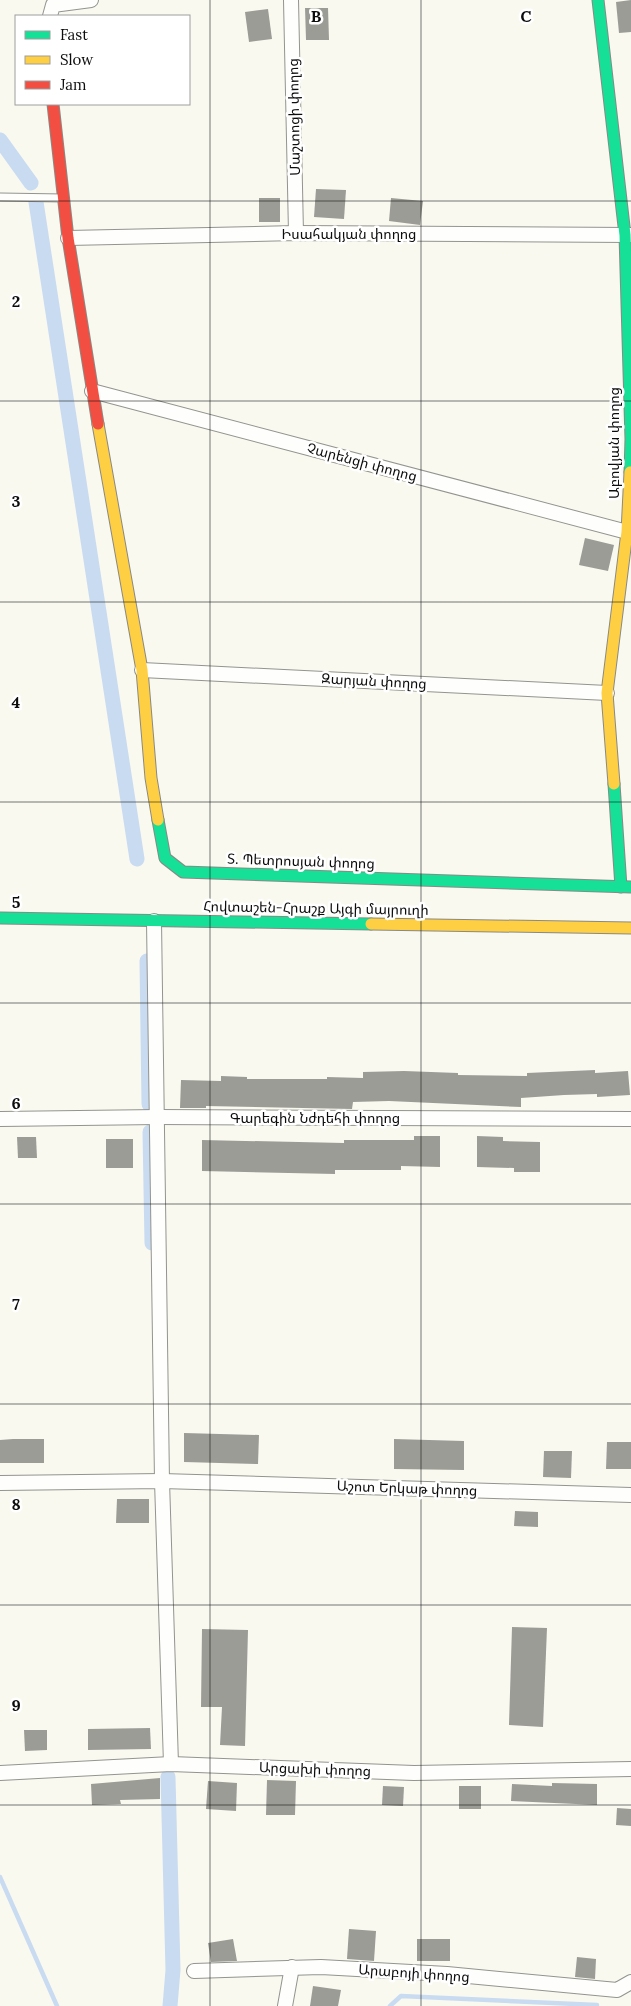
<svg xmlns="http://www.w3.org/2000/svg" width="631" height="2006" font-family="Lora,'Noto Sans Armenian',serif">
	<rect width="100%" height="100%" fill="#f9f9f0"/>
	<g fill="none" stroke-linecap="round" stroke-linejoin="round">
		<g stroke="#c9dbf1" stroke-width="4.5">
			<polyline points="0,1877 57,2006"/>
			<polyline points="390,2006 401,1996 597,2005"/>
		</g>
		<g stroke="#c9dbf1" stroke-width="15">
			<polyline points="0,140 31,183"/>
			<polyline points="36,202 137,859"/>
			<polyline points="147,961 149,1104"/>
			<polyline points="150,1132 152,1243"/>
			<polyline points="168,1777 173,1970 170,2006"/>
		</g>
	</g>
	<g fill="#9c9c96">
		<polygon points="631,0 631,32 619,33 616,2"/>
		<polygon points="305,8 328,8 329,40 306,40"/>
		<polygon points="268,9 272,39 249,42 245,12"/>
		<polygon points="316,189 346,190 344,219 314,217"/>
		<rect x="259" y="198" width="21" height="24"/>
		<polygon points="391,198 423,201 420,225 389,221"/>
		<polygon points="585,538 614,545 608,571 579,565"/>
		<polygon points="595,1070 595,1073 628,1071 630,1095 597,1097 597,1094 564,1095 521,1098 521,1107 389,1101 353,1102 352,1109 206,1106 206,1108 180,1108 181,1080 221,1081 221,1076 247,1077 247,1079 327,1079 327,1077 363,1078 363,1072 404,1071 458,1073 458,1075 527,1076 527,1073"/>
		<polygon points="414,1136 440,1136 440,1167 401,1166 401,1170 335,1170 335,1174 202,1171 202,1140 344,1143 344,1140 414,1140"/>
		<polygon points="477,1136 503,1137 503,1141 540,1142 540,1172 514,1172 514,1168 477,1167"/>
		<polygon points="17,1137 36,1137 37,1158 18,1158"/>
		<rect x="106" y="1139" width="27" height="29"/>
		<polygon points="184,1433 259,1435 258,1464 184,1462"/>
		<polygon points="13,1439 44,1439 44,1463 0,1463 0,1440"/>
		<polygon points="394,1439 464,1441 464,1470 394,1469"/>
		<polygon points="607,1442 631,1442 631,1469 606,1469"/>
		<polygon points="544,1451 572,1451 571,1478 543,1477"/>
		<polygon points="117,1499 149,1499 149,1523 116,1523"/>
		<polygon points="515,1511 538,1512 538,1527 514,1526"/>
		<polygon points="512,1627 547,1628 543,1727 509,1725"/>
		<polygon points="202,1629 248,1630 245,1746 220,1745 222,1707 201,1707"/>
		<polygon points="150,1728 151,1749 88,1750 88,1729"/>
		<polygon points="24,1730 47,1730 47,1750 25,1751"/>
		<polygon points="160,1778 160,1799 120,1800 121,1804 92,1805 91,1784"/>
		<polygon points="267,1780 296,1781 295,1815 266,1815"/>
		<polygon points="208,1781 237,1783 236,1811 206,1809"/>
		<polygon points="552,1783 597,1784 597,1805 511,1801 512,1784 552,1786"/>
		<polygon points="383,1786 404,1787 403,1806 382,1805"/>
		<rect x="459" y="1786" width="22" height="23"/>
		<polygon points="617,1808 631,1809 631,1826 616,1825"/>
		<polygon points="349,1929 376,1931 374,1961 347,1959"/>
		<polygon points="233,1939 237,1961 211,1962 208,1943"/>
		<rect x="417" y="1939" width="33" height="22"/>
		<polygon points="577,1957 596,1959 595,1979 575,1977"/>
		<polygon points="313,1986 341,1990 338,2006 310,2006"/>
	</g>
	<g fill="none" stroke-linecap="round" stroke-linejoin="round">
		<defs>
			<polyline id="lane" points="0,197 63,198"/>
			<g id="street">
				<polyline points="291,0 296,233"/>
				<polyline points="50,16 53,5 91,0"/>
				<polyline points="68,238 296,233 631,235"/>
				<polyline points="92,391 631,533"/>
				<polyline points="142,670 607,693"/>
				<polyline points="154,921 162,1481 171,1764"/>
				<polyline points="0,1119 158,1117 631,1119"/>
				<polyline points="0,1483 162,1481 631,1495"/>
				<polyline points="0,1773 171,1764 414,1773 631,1769"/>
				<polyline points="194,1971 321,1967 447,1974 617,1990 631,1982"/>
				<polyline points="285,2006 292,1967"/>
			</g>
			<g id="fast">
				<polyline points="598,0 625,235 631,439 630,472"/>
				<polyline points="614,784 621,887"/>
				<polyline points="158,820 165,858 183,872 631,887"/>
				<polyline points="0,918 371,924"/>
			</g>
			<g id="slow">
				<polyline points="98,424 142,670 151,778 158,820"/>
				<polyline points="614,784 607,693 627,532 630,472"/>
				<polyline points="371,924 631,928"/>
			</g>
			<polyline id="jam" points="53,104 68,238 98,424"/>
		</defs>
		<use href="#lane" stroke="#93938f" stroke-width="9"/>
		<use href="#street" stroke="#93938f" stroke-width="16"/>
		<use href="#fast" stroke="#898985" stroke-width="13"/>
		<use href="#slow" stroke="#898985" stroke-width="13"/>
		<use href="#jam" stroke="#898985" stroke-width="13"/>
		<use href="#lane" stroke="#fefefd" stroke-width="7"/>
		<use href="#street" stroke="#fefefd" stroke-width="14"/>
		<use href="#fast" stroke="#16e098" stroke-width="11"/>
		<use href="#slow" stroke="#ffcf43" stroke-width="11"/>
		<use href="#jam" stroke="#f24e42" stroke-width="11"/>
	</g>
	<path fill="none" stroke="#0c0c0c" stroke-width="1" stroke-opacity="0.55" d="M 210,0 L 210,2006M 421,0 L 421,2006M 0,201 L 631,201M 0,401 L 631,401M 0,602 L 631,602M 0,802 L 631,802M 0,1003 L 631,1003M 0,1204 L 631,1204M 0,1404 L 631,1404M 0,1605 L 631,1605M 0,1805 L 631,1805"/>
	<g text-anchor="middle" dominant-baseline="central" stroke-width="5" stroke-linejoin="round" paint-order="stroke">
		<g font-size="14" fill="#0c0c0c" stroke="#fff">
			<text transform="translate(294 117) rotate(-91)">Մաշտոցի փողոց</text>
			<text x="349" y="234">Իսահակյան փողոց</text>
			<text transform="translate(614 443) rotate(-90)">Աբովյան փողոց</text>
			<text transform="translate(362 462) rotate(15)">Չարենցի փողոց</text>
			<text transform="translate(374 681) rotate(3)">Զարյան փողոց</text>
			<text transform="translate(301 861) rotate(2)">Տ. Պետրոսյան փողոց</text>
			<text transform="translate(316 908) rotate(1)">Հովտաշեն-Հրաշք Այգի մայրուղի</text>
			<text x="315" y="1118">Գարեգին Նժդեհի փողոց</text>
			<text transform="translate(407 1488) rotate(2)">Աշոտ Երկաթ փողոց</text>
			<text transform="translate(315 1769) rotate(2)">Արցախի փողոց</text>
			<text transform="translate(414 1973) rotate(4)">Արաբոյի փողոց</text>
		</g>
	</g>
	<g font-size="16" text-anchor="middle" font-weight="bold" fill="#0c0c0c" stroke="#fff" stroke-width="5" stroke-linejoin="round" paint-order="stroke">
		<text x="316" y="22">B</text>
		<text x="526" y="22">C</text>
		<text x="16" y="307">2</text>
		<text x="16" y="507">3</text>
		<text x="16" y="708">4</text>
		<text x="16" y="908">5</text>
		<text x="16" y="1109">6</text>
		<text x="16" y="1310">7</text>
		<text x="16" y="1510">8</text>
		<text x="16" y="1711">9</text>
	</g>
	<rect x="15" y="15" width="175" height="90" fill="#ffffff" stroke="#9e9e9e"/>
	<rect x="25" y="31" width="25" height="8" fill="#16e098" stroke="#9e9e9e"/>
	<text x="60" y="40" font-size="15" fill="#0c0c0c">Fast</text>
	<rect x="25" y="56" width="25" height="8" fill="#ffcf43" stroke="#9e9e9e"/>
	<text x="60" y="65" font-size="15" fill="#0c0c0c">Slow</text>
	<rect x="25" y="81" width="25" height="8" fill="#f24e42" stroke="#9e9e9e"/>
	<text x="60" y="90" font-size="15" fill="#0c0c0c">Jam</text>
</svg>
